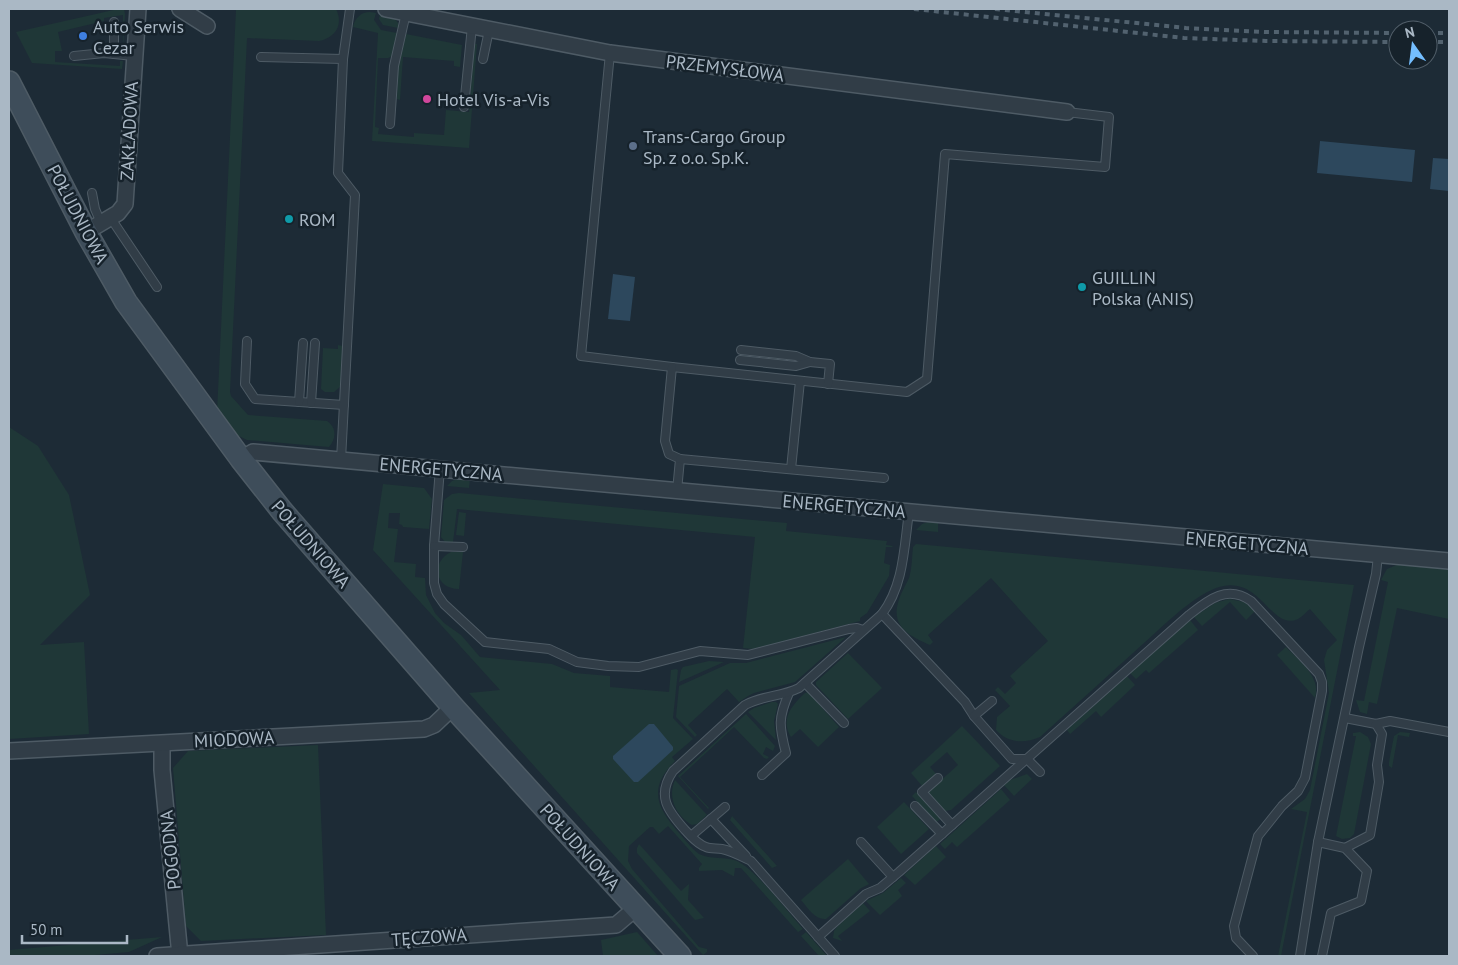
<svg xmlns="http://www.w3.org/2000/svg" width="1458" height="965" font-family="'PT Sans',sans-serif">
	<rect width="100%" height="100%" fill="#1d2b36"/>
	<g fill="#1f3737">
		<polygon points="118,9 124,9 125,14 123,50 123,15 104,18 104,21 58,32 62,51 55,51 55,62 120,66 120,61 123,61 122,69 32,63 16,32"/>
		<path d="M 236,9 L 336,9 C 344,25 335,38 319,41 L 247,38 L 230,392 L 231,396 L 248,415 L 327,421 C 336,427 337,438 329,447 L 247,440 L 233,433 L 217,413 Z"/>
		<path d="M 370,12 L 376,13 L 374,20 L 381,30 L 397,33 L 392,56 L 388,58 L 378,58 L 375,127 L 379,128 L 378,134 L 414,137 L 414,133 L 444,135 L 446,110 L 469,112 L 474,44 L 477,44 L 469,148 L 372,141 L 378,33 L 353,27 C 355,18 361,12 370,12 Z"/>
		<polygon points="380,14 393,16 398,23 398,28 383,25 379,19"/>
		<polygon points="406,34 462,45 460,67 454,66 454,61 403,57 400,100 397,99 398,68"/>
		<polygon points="338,345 343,346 341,386 334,392 325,392 321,389 323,348 338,349"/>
		<polygon points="9,427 38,446 69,495 90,595 40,645 84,642 89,734 9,739"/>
		<polygon points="460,478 470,478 469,488 447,486 452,481"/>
		<path d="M 383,484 L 424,488 L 432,499 L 429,529 L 403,527 L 402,525 L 399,524 L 400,513 L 389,513 L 388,528 L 398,529 L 394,562 L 416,564 L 415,577 L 425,578 L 426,595 L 435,613 L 444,623 L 461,635 L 480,657 L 552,664 L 574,673 L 610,676 L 610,687 L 669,692 L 671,670 L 676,669 L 678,670 L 673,718 L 693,739 L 672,757 L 675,761 C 647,789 657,808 680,834 C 686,841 692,849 699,854 C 711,860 725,856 737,861 C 755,869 789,913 803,929 L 798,932 L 741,868 L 735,868 L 734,876 L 733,876 L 722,870 L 699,871 L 699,868 L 702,864 L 668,826 L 659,834 L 653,827 L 650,827 L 629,846 L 628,861 L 632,869 L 699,947 L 707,949 L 707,952 L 703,955 L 469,693 L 500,690 L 373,550 Z"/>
		<polygon points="459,493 787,523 786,531 887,541 886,545 893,546 892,547 886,547 884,563 890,565 889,576 867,613 860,618 860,621 753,649 743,648 755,537 457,509 453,542 445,542 441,537 444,500 452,494"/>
		<polygon points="459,512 466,513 464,536 456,535"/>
		<polygon points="935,520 938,521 938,532 916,530 922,524"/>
		<path d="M 916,544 L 1354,585 L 1281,956 L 1278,956 L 1307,812 L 1291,809 L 1305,799 L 1310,790 L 1329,693 L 1324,660 L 1327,650 L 1337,640 L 1310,609 C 1306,612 1302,617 1298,619 C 1270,632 1261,572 1216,588 C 1192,597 1163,626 1144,643 C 1109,675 1074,706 1040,737 C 1024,744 1008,743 996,730 L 997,717 L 1010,706 L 995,690 L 998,687 L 1005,694 L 1016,683 L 1010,676 L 1048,641 L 991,578 L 928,635 L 933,642 L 930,645 C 912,637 891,628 898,603 C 900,594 906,585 909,578 C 912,569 912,556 913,547 Z"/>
		<path d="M 451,552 L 463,552 L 459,589 C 435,589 430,562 451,552 Z"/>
		<polygon points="1399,564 1449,568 1449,619 1397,608 1377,704 1369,702 1367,714 1360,712 1356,700 1364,701 1388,582 1381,580 1387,569"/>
		<polygon points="1229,599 1245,602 1255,611 1246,620 1230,602 1202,626 1194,617 1215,603"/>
		<polygon points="1190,620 1198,630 1149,673 1146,670 1136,679 1130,673"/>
		<polygon points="846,637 795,682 754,693 748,696 739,702 727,689 688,725 697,735 695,737 676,717 679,686 730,663 746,663"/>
		<path d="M 1286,647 C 1298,660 1322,677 1315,698 L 1277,655 Z"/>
		<polygon points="848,653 882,688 848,719 816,685 816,682"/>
		<polygon points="709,661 724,662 679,682 681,670 683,667"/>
		<polygon points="1127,676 1135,685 1101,717 1096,711 1070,734 1067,730"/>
		<path d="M 808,692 L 839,727 L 818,747 L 800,729 L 791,737 C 780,719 792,705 805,693 Z"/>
		<polygon points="772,702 776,702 778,704 774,721 776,740 748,712 754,708"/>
		<polygon points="746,714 775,746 773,751 766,747 763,754 769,757 767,759 764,758 734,727 680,777 709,808 708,809 678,776"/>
		<polygon points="962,726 1000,766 951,810 945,811 928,792 958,765 947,752 930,767 937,775 923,787 911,773"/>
		<polygon points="1360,732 1368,737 1371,744 1354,834 1350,838 1342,839 1336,836 1356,736 1353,736 1353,733"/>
		<polygon points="1400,732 1410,733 1409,737 1398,735 1392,768 1389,766 1389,762 1394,736"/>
		<polygon points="318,745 326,935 201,941 186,926 173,768 188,751"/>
		<polygon points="1027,774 1032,779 1014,796 1004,785 1010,780"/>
		<path d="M 675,780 L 707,815 L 697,824 L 692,825 C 676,816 667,797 675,780 Z"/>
		<polygon points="1001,789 1010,800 957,847 952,842 945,849 940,844"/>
		<polygon points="916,792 941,819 936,822 912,796"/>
		<polygon points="904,802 929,829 901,854 877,827"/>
		<polygon points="732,816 777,866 772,868 730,820"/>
		<polygon points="639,844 681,891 689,884 688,900 704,918 695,920 637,853 637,848"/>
		<polygon points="936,846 946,857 915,885 904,875"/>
		<path d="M 848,859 L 869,884 L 861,888 L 826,919 C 815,920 808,908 801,900 Z"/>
		<polygon points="901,878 906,883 898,890 902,896 880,915 866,901 883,893"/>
		<polygon points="863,903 870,911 838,936 842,941 833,938 834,931 837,927"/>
		<polygon points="637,932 658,956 603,956 601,940"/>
		<polygon points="806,932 827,956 819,956 801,936"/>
		<polygon points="162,937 129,952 84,956 9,956 9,950"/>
	</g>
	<g fill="#2d485d">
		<polygon points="1320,141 1415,150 1412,182 1317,173"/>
		<polygon points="1433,158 1449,159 1449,191 1430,189"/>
		<polygon points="613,274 635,277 630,321 608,319"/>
		<polygon points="649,724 654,724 673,747 673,750 638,782 634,782 613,759 613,756"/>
	</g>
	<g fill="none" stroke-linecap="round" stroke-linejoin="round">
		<defs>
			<g id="lane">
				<polyline points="114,22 114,54"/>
				<polyline points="610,53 581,356 672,367 907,392 927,379 945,154 1105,167 1109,117 1067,112"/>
				<polyline points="74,56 104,53 134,56"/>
				<polyline points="261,57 343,59"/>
				<polyline points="483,59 489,30"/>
				<polyline points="464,107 472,26"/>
				<polyline points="390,124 394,66 406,13"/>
				<polyline points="92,193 95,209 101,223"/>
				<polyline points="110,217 157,287"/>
				<polyline points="247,341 245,384 255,399 344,405"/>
				<polyline points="741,350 796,356 810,362 830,364 828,384"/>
				<polyline points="740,360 796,366 810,362"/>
				<polyline points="672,367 665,441 669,454 680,459 677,491"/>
				<polyline points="299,402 303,343"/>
				<polyline points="311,403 315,343"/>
				<polyline points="680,459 884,478"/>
				<polyline points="341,460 355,195 338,173 343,59 350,9"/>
				<polyline points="440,468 434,546 434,583 437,594 444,604 485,642 549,649 577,662 608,666 639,667 700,651 748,655 849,629 857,628 863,630"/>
				<polyline points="791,469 800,381"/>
				<polyline points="434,546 463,547"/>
				<polyline points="882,614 965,702 974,716 1012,759 1027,759 1040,772"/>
				<polyline points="805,683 844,723"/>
				<polyline points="974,716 992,701"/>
				<polyline points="1345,718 1376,724 1390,721 1449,732"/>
				<path d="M 762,775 L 786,753 C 779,726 778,718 789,693"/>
				<polyline points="938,778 922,792 952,825"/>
				<polyline points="915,806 942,834"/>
				<polyline points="711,819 746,856"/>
				<polyline points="691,836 725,807"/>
				<polyline points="861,842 893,877"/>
				<polyline points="1318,842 1345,848 1367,871 1361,901 1331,913 1322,956"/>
				<polyline points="1345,848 1370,835 1379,782 1377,765 1382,734 1376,724"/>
				<path d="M 818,937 L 866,894 L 880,888 L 899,872 L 1189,615 C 1208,600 1227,584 1251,601 L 1319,674 L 1322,682 L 1322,691 L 1305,778 L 1298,791 L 1282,806 L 1258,836 L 1234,926 L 1236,938 L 1253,956"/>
				<path d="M 835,956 L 751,861 C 741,856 732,851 722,849 C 717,848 711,849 706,847 C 697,844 691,836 685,830 C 668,811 656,796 673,771 L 745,705 C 763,695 781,697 799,688 L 882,614 C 904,585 904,547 909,512"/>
				<polyline points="1300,956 1318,842 1359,647 1376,574 1378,555"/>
			</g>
			<g id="street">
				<polyline points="180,9 207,26"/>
				<polyline points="386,9 610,53 1067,112"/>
				<polyline points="86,232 118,213 125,204 138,9"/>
				<polyline points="241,459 253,452 1449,561"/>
				<polyline points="162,744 162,770 180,956"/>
				<polyline points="9,751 424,729 434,725 453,707"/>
				<polyline points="157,956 616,925 636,908"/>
			</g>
			<polyline id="secondary" points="9,82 86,232 126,302 241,459 282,511 453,707 680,956"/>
		</defs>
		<use href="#lane" stroke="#4e5b65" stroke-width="10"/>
		<use href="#street" stroke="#4e5b65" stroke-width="18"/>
		<use href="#secondary" stroke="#4e5b65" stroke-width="24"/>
		<use href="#lane" stroke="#313d47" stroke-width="8"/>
		<use href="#street" stroke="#313d47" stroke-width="15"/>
		<use href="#secondary" stroke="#3e4d5a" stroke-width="21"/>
		<g stroke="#52626f" stroke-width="4" stroke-dasharray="5 5" stroke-linecap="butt">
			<polyline points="914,9 1184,38 1266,41 1398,42"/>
			<polyline points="995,9 1186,28 1266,32 1398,33"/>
			<polyline points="1428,33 1449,33"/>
			<polyline points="1428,42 1449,42"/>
		</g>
	</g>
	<circle fill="#3f7fe0" stroke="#16222b" stroke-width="2" cx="83" cy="36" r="5"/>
	<circle fill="#d1479c" stroke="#16222b" stroke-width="2" cx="427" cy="99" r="5"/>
	<circle fill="#5c6f8a" stroke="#16222b" stroke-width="2" cx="633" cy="146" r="5"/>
	<g fill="#0f9aa8" stroke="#16222b" stroke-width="2">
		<circle cx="289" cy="219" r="5"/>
		<circle cx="1082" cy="287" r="5"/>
	</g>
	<g text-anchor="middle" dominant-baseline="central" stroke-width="5" stroke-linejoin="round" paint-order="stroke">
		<g font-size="18" fill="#aab8c5" stroke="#16222b" text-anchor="start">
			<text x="93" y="26">Auto Serwis<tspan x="93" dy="21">Cezar</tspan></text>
			<text x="437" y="99">Hotel Vis-a-Vis</text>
			<text x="643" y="136">Trans-Cargo Group<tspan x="643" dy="21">Sp. z o.o. Sp.K.</tspan></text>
			<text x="299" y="219">ROM</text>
			<text x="1092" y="277">GUILLIN<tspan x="1092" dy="21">Polska (ANIS)</tspan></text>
		</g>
		<g font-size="18" fill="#aab8c5" stroke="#16222b">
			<text transform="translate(725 68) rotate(7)">PRZEMYSŁOWA</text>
			<text transform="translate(129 131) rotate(-87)">ZAKŁADOWA</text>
			<text transform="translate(78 214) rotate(62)">POŁUDNIOWA</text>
			<text transform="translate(441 469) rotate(5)">ENERGETYCZNA</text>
			<text transform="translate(844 506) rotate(5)">ENERGETYCZNA</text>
			<text transform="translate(1247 543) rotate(5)">ENERGETYCZNA</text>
			<text transform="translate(311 544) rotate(49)">POŁUDNIOWA</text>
			<text transform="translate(234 739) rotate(-3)">MIODOWA</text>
			<text transform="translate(580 847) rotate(48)">POŁUDNIOWA</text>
			<text transform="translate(170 850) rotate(-96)">POGODNA</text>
			<text transform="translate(429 937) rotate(-4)">TĘCZOWA</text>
		</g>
	</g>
	<rect width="1458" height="965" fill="none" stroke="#aab8c5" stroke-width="20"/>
	<g transform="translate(1413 45) rotate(346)"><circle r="24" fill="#16222b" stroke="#515e69"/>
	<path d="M0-4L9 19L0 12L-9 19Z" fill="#74beff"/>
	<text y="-8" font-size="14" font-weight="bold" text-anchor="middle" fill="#aab8c5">N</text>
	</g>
	<path d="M22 935v8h105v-8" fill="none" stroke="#aab8c5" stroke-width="2.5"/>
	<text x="30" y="935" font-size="15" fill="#aab8c5" stroke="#16222b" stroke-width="4" paint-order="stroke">50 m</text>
</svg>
